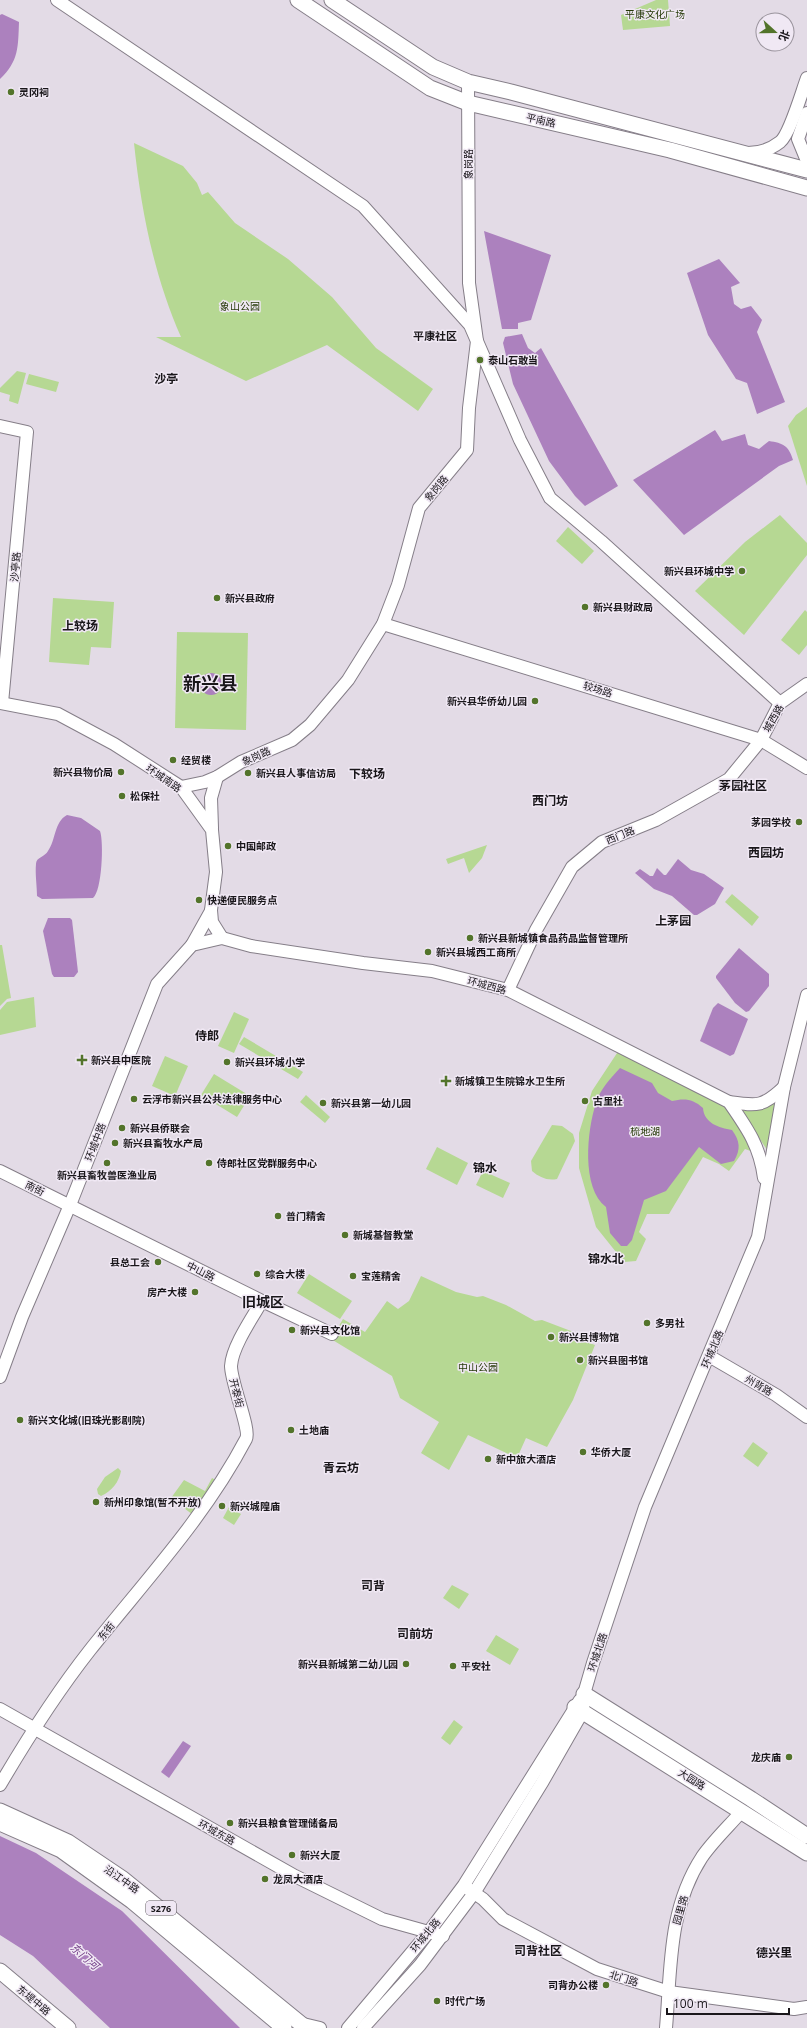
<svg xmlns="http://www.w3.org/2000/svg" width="807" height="2028" font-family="'Open Sans','Noto Sans SC',sans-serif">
	<rect width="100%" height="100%" fill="#e3dbe6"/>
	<g fill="#b6d893">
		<polygon points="656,0 668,0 670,26 623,30 621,15"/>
		<path d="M 134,143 L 183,166 L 197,183 L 202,195 L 208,192 L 235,223 L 288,259 L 332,297 L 376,348 L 433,389 L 418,411 L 327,345 L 246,381 L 156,337 L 181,337 C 154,276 141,210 134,143 Z"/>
		<polygon points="17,371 26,373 18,404 9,401 10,395 0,392 0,388"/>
		<polygon points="29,374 59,382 56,392 26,384"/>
		<polygon points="807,407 807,486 788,426 796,415"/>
		<polygon points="780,515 807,543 807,555 744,635 695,591 745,542"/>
		<polygon points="568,527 594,551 582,564 556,541"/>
		<polygon points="53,598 114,602 111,648 91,647 89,665 49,662"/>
		<polygon points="805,610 807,612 807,645 799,655 781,640"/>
		<polygon points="177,632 248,633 246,730 175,728"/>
		<polygon points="487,845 482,858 469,873 464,858 448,864 446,859"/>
		<polygon points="732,894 759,917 752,926 725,902"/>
		<polygon points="0,945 2,945 11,998 7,999 0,1006"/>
		<polygon points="34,997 36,1027 0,1035 0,1010 7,1002"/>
		<polygon points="234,1012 249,1019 234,1053 218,1046"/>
		<polygon points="244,1037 303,1072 298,1079 239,1044"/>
		<polygon points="621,1047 729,1102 759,1154 745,1149 729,1171 719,1164 703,1157 669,1214 647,1214 639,1232 646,1239 636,1261 624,1262 596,1227 579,1168 579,1133 592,1091"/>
		<polygon points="165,1056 188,1066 175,1096 152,1086"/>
		<polygon points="214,1074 250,1096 237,1117 201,1095"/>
		<polygon points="306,1095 330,1117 325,1123 300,1102"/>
		<polygon points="779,1098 771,1156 739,1107"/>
		<path d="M 552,1125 L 562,1126 L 573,1134 L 575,1141 L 557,1179 C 547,1181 539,1177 532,1171 L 531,1161 Z"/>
		<polygon points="437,1147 468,1163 457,1185 426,1169"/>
		<polygon points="483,1171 510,1183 503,1198 476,1185"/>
		<polygon points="309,1274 352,1301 340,1319 297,1293"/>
		<polygon points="421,1276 456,1292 477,1297 483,1296 506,1305 535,1321 542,1320 571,1331 578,1339 595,1345 573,1400 547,1447 526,1438 517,1458 468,1435 449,1470 421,1453 439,1422 400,1398 392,1376 331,1339 343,1319 365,1332 387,1301 398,1309 409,1301"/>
		<polygon points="753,1442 768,1453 758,1467 743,1456"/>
		<path d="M 118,1468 L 121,1471 C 119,1482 112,1491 101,1496 L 98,1494 L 97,1489 L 105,1477 Z"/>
		<polygon points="212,1478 221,1483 197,1518 171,1498 184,1480 205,1491"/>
		<polygon points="229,1507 241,1514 234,1525 223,1518"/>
		<polygon points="452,1585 469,1594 459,1609 443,1598"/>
		<polygon points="496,1635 519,1649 510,1665 486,1651"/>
		<polygon points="454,1720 463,1727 450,1745 441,1738"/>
	</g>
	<g fill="#ac81be">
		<path d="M 2,14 L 19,22 C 18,47 19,61 0,79 L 0,15 Z"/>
		<polygon points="484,231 551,255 531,320 518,323 518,329 502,329"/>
		<polygon points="719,259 740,283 731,287 734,304 741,309 751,306 762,320 757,332 785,402 757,414 747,383 736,379 708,335 687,273"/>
		<polygon points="522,334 528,348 535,353 541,348 618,486 585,506 575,496 549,461 513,384 503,343 505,337"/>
		<path d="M 715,430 L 722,441 L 745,434 L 748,445 L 759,449 L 769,441 C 783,443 789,446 793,460 L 779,466 L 684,535 L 633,480 Z"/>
		<circle cx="211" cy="684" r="11"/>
		<path d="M 67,815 L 81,818 L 100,831 C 104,842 102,891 93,898 L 42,899 L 37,896 C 37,886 35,874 36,864 C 36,857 45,857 48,851 C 56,840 54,822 67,815 Z"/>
		<polygon points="678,859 691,870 704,874 724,888 715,904 697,915 694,915 672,896 654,889 635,873 640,869 650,876 653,876 657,868 664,875 666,875"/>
		<polygon points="48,918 70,918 72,920 78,972 74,977 54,977 52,974 43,931"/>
		<polygon points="739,948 769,974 769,986 749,1011 746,1012 735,1003 716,978 716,976"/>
		<polygon points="718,1003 748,1019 734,1054 730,1056 700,1041 713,1008"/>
		<path d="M 620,1068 L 652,1083 L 658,1093 L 672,1101 C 685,1098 693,1099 703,1108 C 704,1123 719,1128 732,1130 C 740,1141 741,1149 734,1161 L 721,1164 L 699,1147 L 666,1191 L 644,1200 L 632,1240 L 627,1246 L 621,1246 L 610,1233 L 606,1207 C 581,1188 587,1130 596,1103 C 600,1089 611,1078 620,1068 Z"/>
		<polygon points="183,1741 191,1746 169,1778 161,1772"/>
		<polygon points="0,1836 36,1853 122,1911 240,2028 110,2028 33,1956 0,1935"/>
	</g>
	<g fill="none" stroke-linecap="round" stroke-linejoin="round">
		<defs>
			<g id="minor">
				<polyline points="57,0 363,206 470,325 520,440 550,498 601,541 780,703"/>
				<polyline points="807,113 798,139 807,161"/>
				<path d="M 748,153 C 759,153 771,149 780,142 C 790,134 802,91 807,78"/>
				<polyline points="0,426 27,432 2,703"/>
				<polyline points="383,624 761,740 807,768"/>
				<polyline points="0,703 58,714 114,744 181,787 212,830 216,872 211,910 212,922 222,938"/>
				<polyline points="181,787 205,782 217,777 241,762 292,740 310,725 348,680 383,624 398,585 419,508 467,450 469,408 477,341 469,283 468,82"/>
				<polyline points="212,828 211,798 217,777"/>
				<polyline points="192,945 211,911"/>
				<polyline points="508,990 536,930 572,867 602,842 656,820 729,779 761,740 780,703 807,684"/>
				<path d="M 729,1102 C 758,1106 763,1107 784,1087"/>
				<polyline points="0,1171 262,1301 332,1334"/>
				<polyline points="709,1356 776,1395 807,1417"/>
				<path d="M 0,1377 L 22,1317 L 70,1205 L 157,984 L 192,945 L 222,938 L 251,946 L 363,963 L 432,971 L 508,990 L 729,1102 C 747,1128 760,1146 764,1178"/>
				<polyline points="0,1709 295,1876 382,1919 443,1936"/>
				<path d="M 0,1785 C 27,1739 57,1692 90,1650 C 145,1581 205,1517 246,1439 C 251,1430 231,1383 231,1366 C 232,1347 252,1318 262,1301"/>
				<polyline points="467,1888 483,1899 503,1919 597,1969 669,1992 794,2009 807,2007"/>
				<polyline points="299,2023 320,2028"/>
				<polyline points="348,2028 428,1933 464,1885 580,1700"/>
				<polyline points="363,2028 420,1965 474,1893 543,1781 583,1711 584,1694 593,1663 645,1507 758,1237 784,1087 807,995"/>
				<path d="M 666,2028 C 671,1969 668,1909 702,1857 C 713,1841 729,1826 742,1811"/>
			</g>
			<g id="major">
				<polyline points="298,0 430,88 468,103 670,150 807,188"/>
				<polyline points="332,0 433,67 468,82 511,92 807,170"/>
				<polyline points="584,1694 751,1799 807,1836"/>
				<polyline points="575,1707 807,1853"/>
				<polyline points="0,1811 68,1842 123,1879 306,2028"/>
				<polyline points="0,1823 61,1850 132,1901 284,2028"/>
				<polyline points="0,1971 68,2028"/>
			</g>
		</defs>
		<use href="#minor" stroke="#857e88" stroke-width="14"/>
		<use href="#major" stroke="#857e88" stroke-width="17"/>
		<use href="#minor" stroke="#fff" stroke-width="12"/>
		<use href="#major" stroke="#fff" stroke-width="15"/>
	</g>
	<g fill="#53742b" stroke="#f0e8f4" stroke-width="1.5">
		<circle cx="11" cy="92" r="4"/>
		<circle cx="480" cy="360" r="4"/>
		<circle cx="742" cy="571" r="4"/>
		<circle cx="217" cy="598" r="4"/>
		<circle cx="585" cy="607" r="4"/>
		<circle cx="535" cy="701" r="4"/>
		<circle cx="173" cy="760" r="4"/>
		<circle cx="121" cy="772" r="4"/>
		<circle cx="248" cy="773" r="4"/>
		<circle cx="122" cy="796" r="4"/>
		<circle cx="799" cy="822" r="4"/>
		<circle cx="228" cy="846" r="4"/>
		<circle cx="199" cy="900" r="4"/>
		<circle cx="470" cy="938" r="4"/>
		<circle cx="428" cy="952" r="4"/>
		<path d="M80 1054h4v4h4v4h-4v4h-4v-4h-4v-4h4z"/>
		<circle cx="227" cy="1062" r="4"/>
		<path d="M444 1075h4v4h4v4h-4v4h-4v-4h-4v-4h4z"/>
		<circle cx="134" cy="1099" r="4"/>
		<circle cx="585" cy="1101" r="4"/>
		<circle cx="323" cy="1103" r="4"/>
		<circle cx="122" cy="1128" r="4"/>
		<circle cx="115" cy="1143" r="4"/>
		<circle cx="107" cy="1163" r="4"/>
		<circle cx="209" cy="1163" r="4"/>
		<circle cx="278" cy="1216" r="4"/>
		<circle cx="345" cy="1235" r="4"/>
		<circle cx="158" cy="1262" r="4"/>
		<circle cx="257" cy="1274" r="4"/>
		<circle cx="353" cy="1276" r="4"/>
		<circle cx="195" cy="1292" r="4"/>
		<circle cx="647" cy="1323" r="4"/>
		<circle cx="292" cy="1330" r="4"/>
		<circle cx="551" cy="1337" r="4"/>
		<circle cx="580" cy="1360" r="4"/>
		<circle cx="20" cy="1420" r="4"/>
		<circle cx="291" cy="1430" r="4"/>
		<circle cx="583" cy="1452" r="4"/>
		<circle cx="488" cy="1459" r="4"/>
		<circle cx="96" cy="1502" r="4"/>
		<circle cx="222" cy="1506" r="4"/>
		<circle cx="406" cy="1664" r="4"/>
		<circle cx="453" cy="1666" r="4"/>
		<circle cx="789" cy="1757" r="4"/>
		<circle cx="230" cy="1823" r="4"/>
		<circle cx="292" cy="1855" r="4"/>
		<circle cx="265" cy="1879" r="4"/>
		<circle cx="606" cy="1985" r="4"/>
		<circle cx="437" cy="2001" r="4"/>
	</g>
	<g text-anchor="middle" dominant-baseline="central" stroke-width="3" stroke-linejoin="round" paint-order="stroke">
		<rect fill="#f0e8f4" stroke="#5a555b" stroke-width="1" x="146" y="1901" width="30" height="14" rx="3"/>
		<g font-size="9" font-weight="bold" fill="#19161a">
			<text x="161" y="1908">S276</text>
		</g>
		<g font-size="10" fill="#253907" stroke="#f0e8f4">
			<text x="655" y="14">平康文化广场</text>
			<text x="240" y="306">象山公园</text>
			<text x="645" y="1131">梳地湖</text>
			<text x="478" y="1367">中山公园</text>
		</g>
		<g font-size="10" font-weight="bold" fill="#19161a" stroke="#f0e8f4" text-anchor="start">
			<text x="19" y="92">灵冈祠</text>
			<text x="488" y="360">泰山石敢当</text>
			<text x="734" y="571" text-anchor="end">新兴县环城中学</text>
			<text x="225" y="598">新兴县政府</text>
			<text x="593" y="607">新兴县财政局</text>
			<text x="527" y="701" text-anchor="end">新兴县华侨幼儿园</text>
			<text x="181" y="760">经贸楼</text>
			<text x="113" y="772" text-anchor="end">新兴县物价局</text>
			<text x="256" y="773">新兴县人事信访局</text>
			<text x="130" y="796">松保社</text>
			<text x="791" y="822" text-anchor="end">茅园学校</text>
			<text x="236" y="846">中国邮政</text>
			<text x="207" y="900">快递便民服务点</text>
			<text x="478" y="938">新兴县新城镇食品药品监督管理所</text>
			<text x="436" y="952">新兴县城西工商所</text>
			<text x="91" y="1060">新兴县中医院</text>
			<text x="235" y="1062">新兴县环城小学</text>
			<text x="455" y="1081">新城镇卫生院锦水卫生所</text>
			<text x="142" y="1099">云浮市新兴县公共法律服务中心</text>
			<text x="593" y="1101">古里社</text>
			<text x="331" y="1103">新兴县第一幼儿园</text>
			<text x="130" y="1128">新兴县侨联会</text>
			<text x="123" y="1143">新兴县畜牧水产局</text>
			<text x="217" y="1163">侍郎社区党群服务中心</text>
			<text x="107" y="1175" text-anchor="middle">新兴县畜牧兽医渔业局</text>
			<text x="286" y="1216">普门精舍</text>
			<text x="353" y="1235">新城基督教堂</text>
			<text x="150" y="1262" text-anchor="end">县总工会</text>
			<text x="265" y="1274">综合大楼</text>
			<text x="361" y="1276">宝莲精舍</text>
			<text x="187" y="1292" text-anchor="end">房产大楼</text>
			<text x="655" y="1323">多男社</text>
			<text x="300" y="1330">新兴县文化馆</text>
			<text x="559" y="1337">新兴县博物馆</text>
			<text x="588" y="1360">新兴县图书馆</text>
			<text x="28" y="1420">新兴文化城(旧珠光影剧院)</text>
			<text x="299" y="1430">土地庙</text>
			<text x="591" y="1452">华侨大厦</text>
			<text x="496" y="1459">新中旅大酒店</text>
			<text x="104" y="1502">新州印象馆(暂不开放)</text>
			<text x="230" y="1506">新兴城隍庙</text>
			<text x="398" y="1664" text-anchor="end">新兴县新城第二幼儿园</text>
			<text x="461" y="1666">平安社</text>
			<text x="781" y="1757" text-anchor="end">龙庆庙</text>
			<text x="238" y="1823">新兴县粮食管理储备局</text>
			<text x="300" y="1855">新兴大厦</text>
			<text x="273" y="1879">龙凤大酒店</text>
			<text x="598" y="1985" text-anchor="end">司背办公楼</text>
			<text x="445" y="2001">时代广场</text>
		</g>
		<g font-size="10" fill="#19161a" stroke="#f0e8f4">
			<text transform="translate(541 120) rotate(13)">平南路</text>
			<text transform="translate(468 164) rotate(-90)">象岗路</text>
			<text transform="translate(436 488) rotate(-50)">象岗路</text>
			<text transform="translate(15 567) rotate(-85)">沙亭路</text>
			<text transform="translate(598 689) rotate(17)">较场路</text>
			<text transform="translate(773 718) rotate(-60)">城西路</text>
			<text transform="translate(256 756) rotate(-24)">象岗路</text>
			<text transform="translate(164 778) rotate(35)">环城南路</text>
			<text transform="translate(620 835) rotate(-22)">西门路</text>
			<text transform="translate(487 985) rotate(15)">环城西路</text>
			<text transform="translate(95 1142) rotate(-69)">环城中路</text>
			<text transform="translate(35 1188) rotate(26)">南街</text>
			<text transform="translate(201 1271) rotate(27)">中山路</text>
			<text transform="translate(712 1349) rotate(-67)">环城北路</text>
			<text transform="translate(759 1385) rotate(30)">州背路</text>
			<text transform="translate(237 1393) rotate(76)">开泰街</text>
			<text transform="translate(106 1631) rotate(-51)">东街</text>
			<text transform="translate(597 1652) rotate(-72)">环城北路</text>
			<text transform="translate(692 1779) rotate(32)">大园路</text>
			<text transform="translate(217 1832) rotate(29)">环城东路</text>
			<text transform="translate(122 1879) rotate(35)">沿江中路</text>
			<text transform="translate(680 1910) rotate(-74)">园里路</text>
			<text transform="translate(425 1935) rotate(-51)">环城北路</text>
			<text transform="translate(624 1978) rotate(17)">北门路</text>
			<text transform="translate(34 2000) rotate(40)">东堤中路</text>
		</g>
		<g font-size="11" font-weight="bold" fill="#19161a" stroke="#f0e8f4">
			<text x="435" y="335">平康社区</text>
		</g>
		<g font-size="11" font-style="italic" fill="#6f3984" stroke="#f0e8f4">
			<text transform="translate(85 1956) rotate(41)">东门河</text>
		</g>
		<g font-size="12" font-weight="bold" fill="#19161a" stroke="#f0e8f4">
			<text x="166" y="378">沙亭</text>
			<text x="80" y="625">上较场</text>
			<text x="367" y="773">下较场</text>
			<text x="743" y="785">茅园社区</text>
			<text x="550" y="800">西门坊</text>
			<text x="766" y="852">西园坊</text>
			<text x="673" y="920">上茅园</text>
			<text x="207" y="1035">侍郎</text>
			<text x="485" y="1167">锦水</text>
			<text x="606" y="1258">锦水北</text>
			<text x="341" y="1467">青云坊</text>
			<text x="373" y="1585">司背</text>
			<text x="415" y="1633">司前坊</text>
			<text x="538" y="1950">司背社区</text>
			<text x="774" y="1952">德兴里</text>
		</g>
		<g font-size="14" font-weight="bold" fill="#19161a" stroke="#f0e8f4">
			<text x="263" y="1301">旧城区</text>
		</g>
		<g font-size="18" font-weight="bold" fill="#19161a" stroke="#f0e8f4">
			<text x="210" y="683">新兴县</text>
		</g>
	</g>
	<g transform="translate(775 32) rotate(111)"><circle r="19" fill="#f0e8f4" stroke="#9a949d"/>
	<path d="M0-3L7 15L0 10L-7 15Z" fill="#53742b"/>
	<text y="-6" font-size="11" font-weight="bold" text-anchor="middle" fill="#19161a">北</text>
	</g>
	<path d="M667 2008v6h122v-6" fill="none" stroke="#19161a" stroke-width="2"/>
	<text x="673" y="2008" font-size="12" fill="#19161a" stroke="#f0e8f4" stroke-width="3" paint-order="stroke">100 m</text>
</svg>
